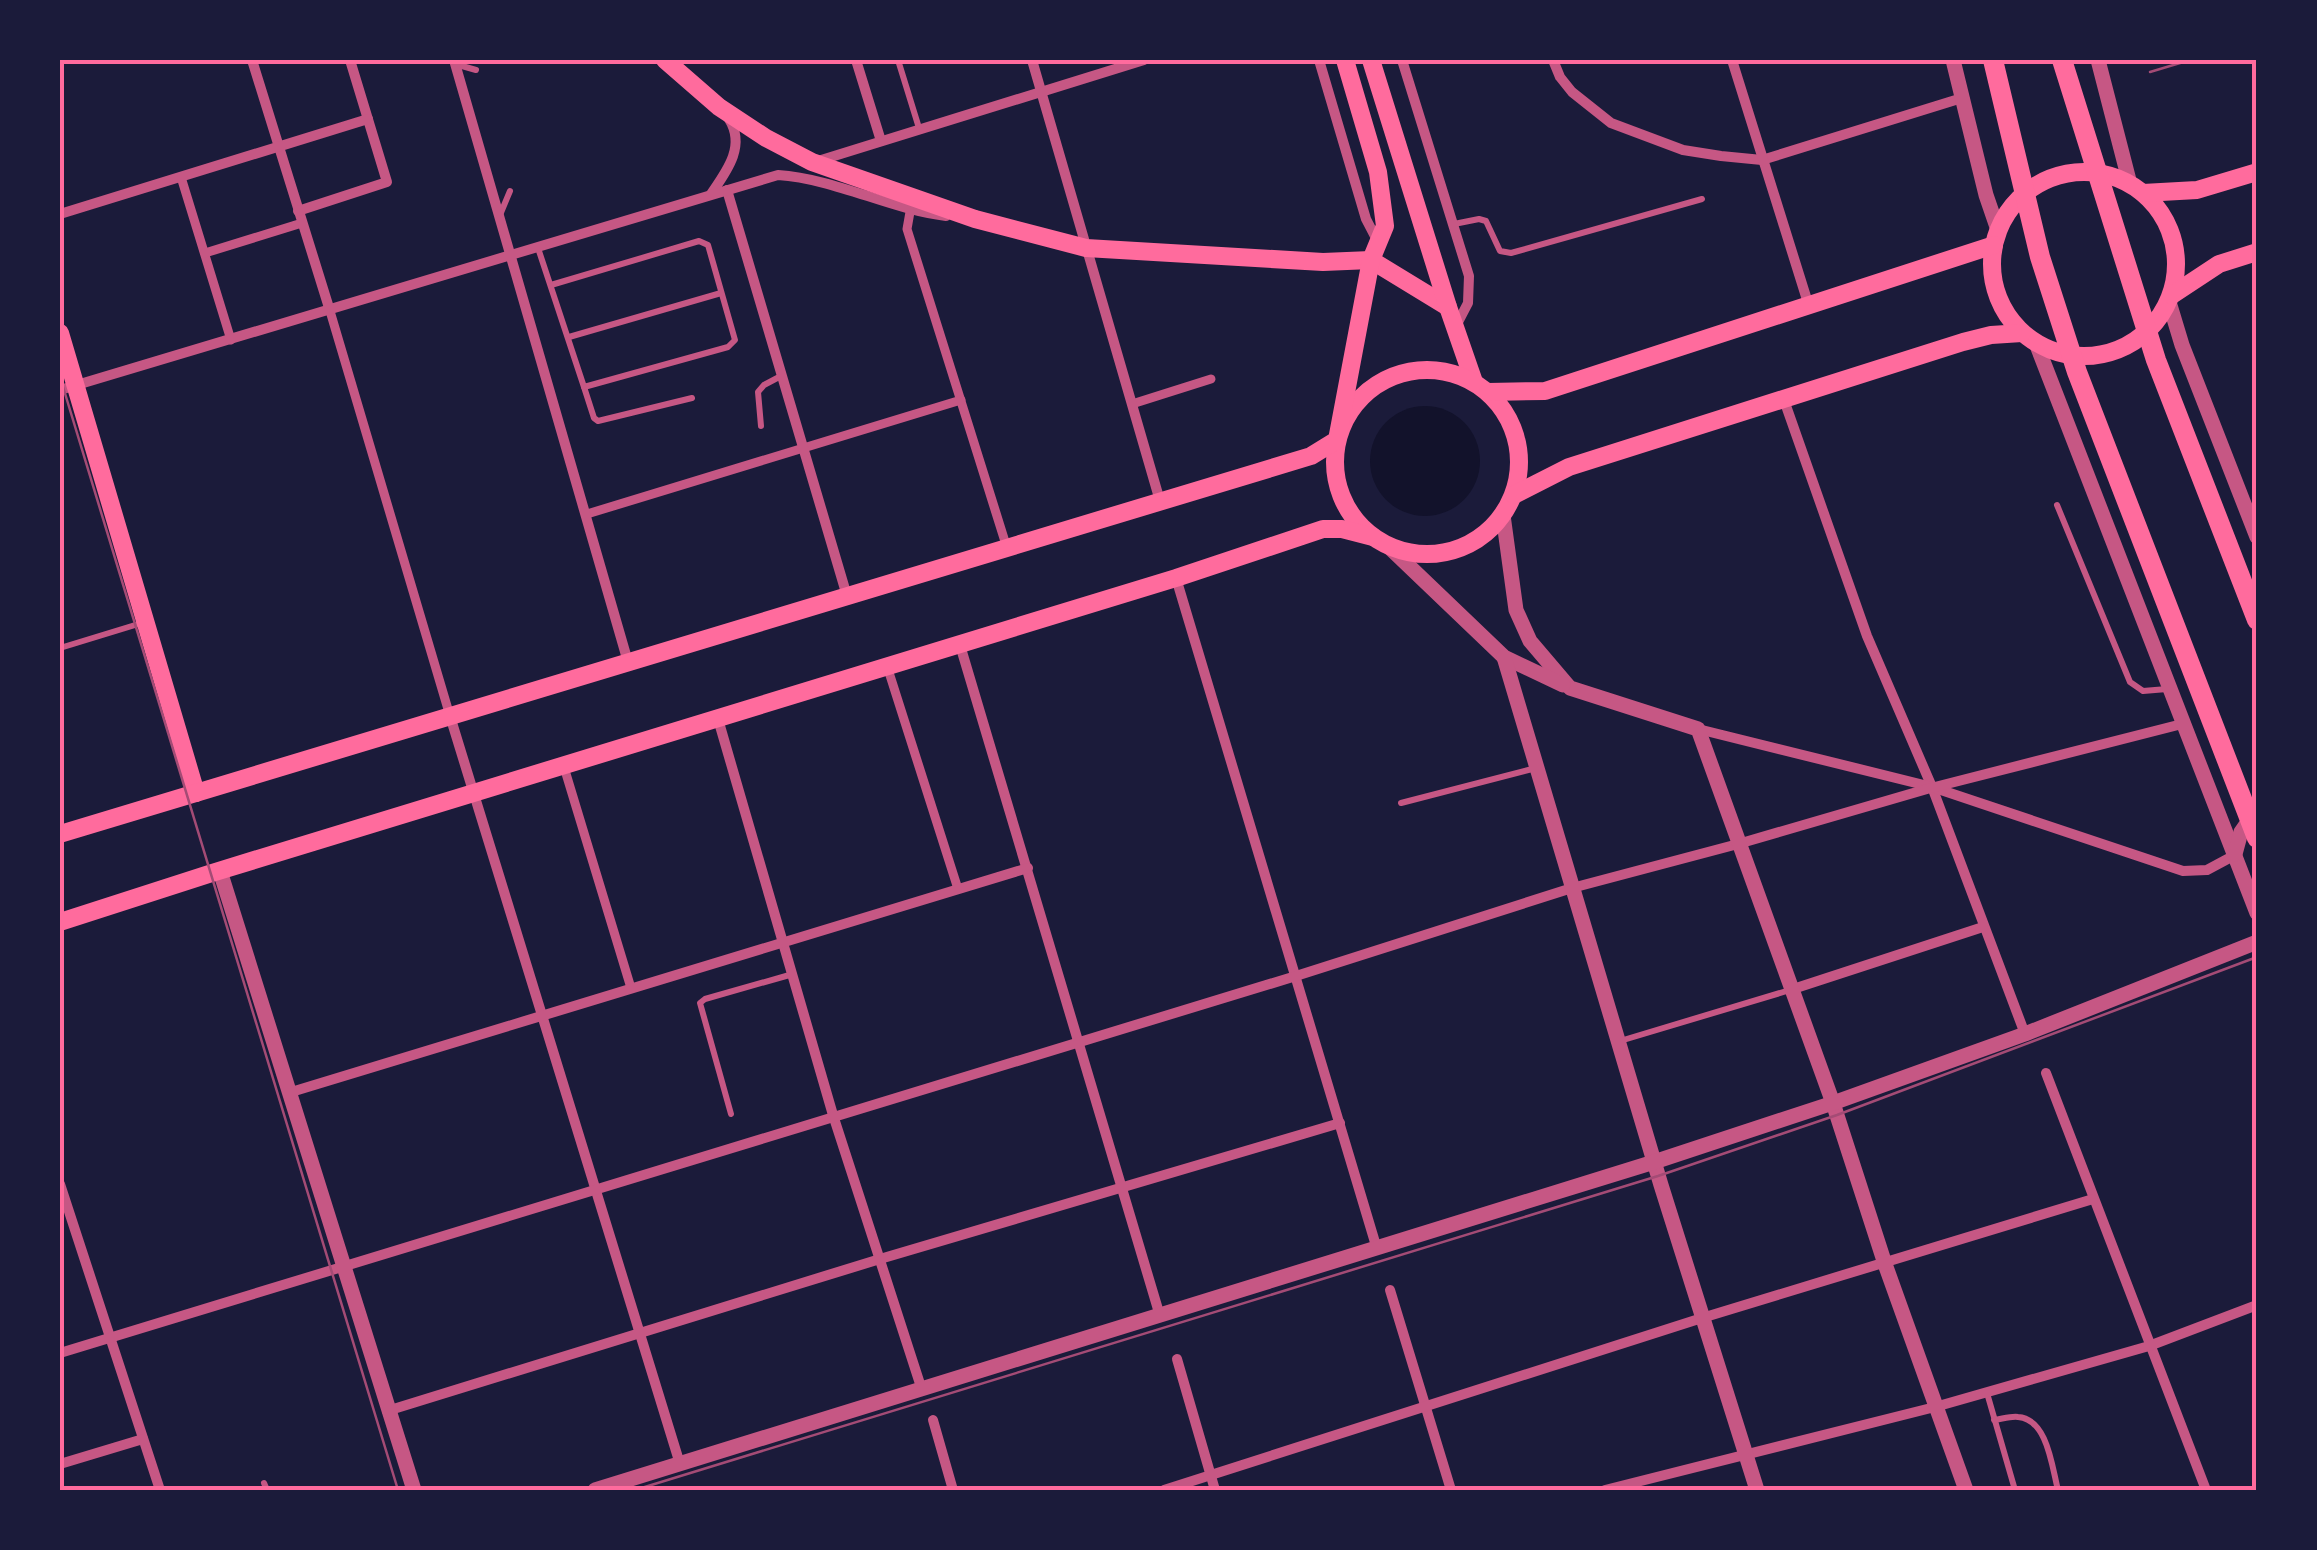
<svg xmlns="http://www.w3.org/2000/svg" width="2317" height="1550" font-family="'Golos Text',sans-serif">
	<rect width="100%" height="100%" fill="#1b1b3a"/>
	<circle fill="#12122b" cx="1425" cy="461" r="55"/>
	<g fill="none" stroke-linecap="round" stroke-linejoin="round">
		<g stroke="#c65784" stroke-width="6">
			<polyline points="898,60 919,128"/>
			<polyline points="455,64 476,70"/>
			<polyline points="500,215 510,191"/>
			<polyline points="1454,224 1479,219 1486,221 1500,251 1511,253 1702,199"/>
			<polyline points="538,248 584,387 728,347 735,340 708,245 699,241 551,285"/>
			<polyline points="569,337 721,293"/>
			<polyline points="584,387 594,418 598,421 692,398"/>
			<polyline points="761,426 758,392 764,385 781,376"/>
			<polyline points="2057,505 2130,682 2143,691 2167,689"/>
			<polyline points="60,648 145,622"/>
			<polyline points="1401,803 1536,768"/>
			<polyline points="1620,1041 1790,990"/>
			<polyline points="731,1114 700,1003 705,999 793,974"/>
			<polyline points="1987,1393 2015,1490"/>
			<path d="M 1994,1420 C 2002,1419 2011,1416 2018,1417 C 2048,1419 2052,1468 2058,1490"/>
			<polyline points="264,1483 267,1490"/>
		</g>
		<g stroke="#c65784" stroke-width="9">
			<polyline points="181,177 231,340"/>
			<polyline points="910,212 907,229 1007,548"/>
			<polyline points="205,253 302,223"/>
			<polyline points="330,311 450,716"/>
			<polyline points="1132,404 1211,379"/>
			<polyline points="587,514 961,400"/>
			<polyline points="887,666 958,889"/>
			<polyline points="564,767 631,988"/>
		</g>
		<g stroke="#c65784" stroke-width="10">
			<polyline points="252,60 330,311"/>
			<polyline points="454,60 628,662"/>
			<polyline points="856,60 881,141"/>
			<polyline points="1032,60 1160,501"/>
			<polyline points="1319,60 1366,219 1379,244"/>
			<polyline points="1402,60 1469,276 1468,303 1456,326"/>
			<polyline points="1553,60 1560,77 1572,92 1611,123 1683,150 1721,156 1762,160 1962,98"/>
			<polyline points="1732,60 1808,303"/>
			<polyline points="818,161 1144,60"/>
			<polyline points="727,190 847,596"/>
			<path d="M 711,194 C 727,171 746,146 729,119"/>
			<polyline points="298,211 387,182 350,60"/>
			<polyline points="60,214 368,119"/>
			<path d="M 60,390 L 778,175 C 836,179 889,209 946,216"/>
			<polyline points="1784,400 1867,636 1932,787 2025,1034"/>
			<polyline points="1176,578 1377,1249"/>
			<polyline points="960,645 1160,1316"/>
			<polyline points="450,716 680,1464"/>
			<polyline points="718,719 833,1115 922,1390"/>
			<polyline points="1698,729 1932,787 2183,871 2207,870 2235,855"/>
			<polyline points="1790,990 1983,927"/>
			<polyline points="2046,1073 2206,1490"/>
			<polyline points="288,1093 1028,868"/>
			<polyline points="60,1184 160,1490"/>
			<polyline points="1390,1290 1451,1490"/>
			<polyline points="60,1353 1296,976 1572,888 1738,844 1927,789 2182,724"/>
			<polyline points="1177,1359 1215,1490"/>
			<polyline points="387,1411 880,1259 1340,1123"/>
			<polyline points="933,1420 953,1490"/>
			<polyline points="60,1464 143,1439"/>
			<polyline points="1164,1490 1702,1318 2093,1199"/>
			<polyline points="1605,1490 1935,1407 2149,1346 2257,1305"/>
		</g>
		<g stroke="#c65784" stroke-width="15">
			<polyline points="1953,60 1986,195 1998,230"/>
			<polyline points="2098,60 2130,184"/>
			<polyline points="2169,302 2182,345 2257,537"/>
			<polyline points="2036,343 2257,913"/>
			<polyline points="1503,515 1516,610 1530,641 1570,688 1698,729 1833,1103 1885,1264 1966,1490"/>
			<polyline points="1388,546 1504,657 1563,685"/>
			<polyline points="1504,657 1661,1185 1757,1490"/>
			<polyline points="2235,854 2241,832 2257,809"/>
			<polyline points="220,871 414,1490"/>
			<polyline points="595,1490 1654,1162 1833,1103 2025,1034 2257,942"/>
		</g>
		<g stroke="#ff6b9d" stroke-width="18">
			<polyline points="665,60 719,107 766,138 812,162 975,219 1086,248 1323,262 1371,260 1448,307"/>
			<polyline points="60,333 196,793"/>
		</g>
		<g stroke="#ff6b9d" stroke-width="18">
			<polyline points="1371,60 1448,307 1474,382"/>
			<circle cx="2084" cy="264" r="92"/>
			<polyline points="2143,193 2197,190 2257,172"/>
			<polyline points="2172,295 2219,264 2257,252"/>
			<circle cx="1427" cy="462" r="92"/>
			<polyline points="1488,392 1545,391 1994,245"/>
			<polyline points="1514,495 1569,467 1963,342 1991,335 2022,333"/>
			<polyline points="60,834 1311,456 1337,440 1371,260 1385,226 1378,172 1345,60"/>
			<polyline points="60,922 212,873 1176,578 1323,529 1342,529 1373,537"/>
		</g>
		<g stroke="#ff6b9d" stroke-width="20">
			<polyline points="1993,60 2040,257 2077,372 2257,838"/>
			<polyline points="2062,60 2156,360 2257,620"/>
		</g>
		<g stroke="#a44b75" stroke-width="2.5">
			<polyline points="2150,72 2190,60"/>
			<polyline points="60,377 398,1490"/>
			<polyline points="635,1490 1658,1176 1837,1115 2257,957"/>
		</g>
	</g>
	<rect width="2317" height="1550" fill="none" stroke="#1b1b3a" stroke-width="125"/>
	<rect x="62" y="62" width="2192" height="1426" fill="none" stroke="#ff6b9d" stroke-width="4"/>
</svg>
